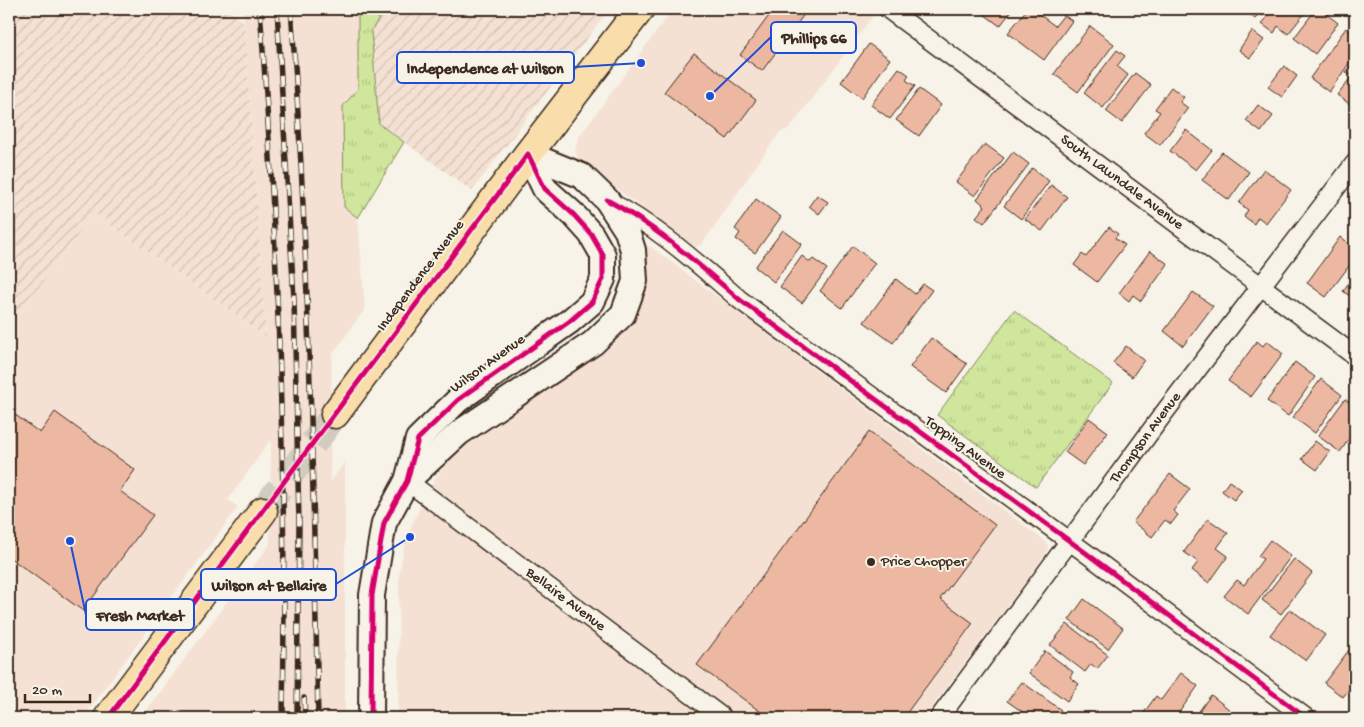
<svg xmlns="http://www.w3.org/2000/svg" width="1364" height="727" font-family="'Gochi Hand',sans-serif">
	<defs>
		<pattern id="industrial-furrows" width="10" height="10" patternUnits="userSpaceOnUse" patternTransform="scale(1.25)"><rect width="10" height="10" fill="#f4e1d3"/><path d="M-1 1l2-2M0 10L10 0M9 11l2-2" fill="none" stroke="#d2c1b5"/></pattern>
		<pattern id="grass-tufts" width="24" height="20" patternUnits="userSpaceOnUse" patternTransform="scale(1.25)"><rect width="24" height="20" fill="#cfe69c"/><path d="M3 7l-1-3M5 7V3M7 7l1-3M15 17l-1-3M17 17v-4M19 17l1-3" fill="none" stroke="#b3c586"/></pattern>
	</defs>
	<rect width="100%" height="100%" fill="#f7f3e8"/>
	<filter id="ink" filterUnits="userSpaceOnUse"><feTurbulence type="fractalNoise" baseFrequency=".02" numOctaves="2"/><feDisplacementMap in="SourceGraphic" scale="10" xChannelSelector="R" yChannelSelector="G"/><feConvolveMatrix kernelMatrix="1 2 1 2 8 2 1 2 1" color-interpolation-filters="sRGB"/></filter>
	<g filter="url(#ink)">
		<g fill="#f4e1d3">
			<polygon points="243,9 358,9 358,89 344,207 358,218 365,309 332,355 330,482 345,462 345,718 141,718 270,544 271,439 228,500 238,507 83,718 9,718 9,329 94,213 266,337"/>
			<polygon points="673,9 878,9 790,128 779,133 702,244 695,247 578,160 575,150 578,138"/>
			<polygon points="646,246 651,247 1045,541 1048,546 1046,554 924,718 398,718 399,576 404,547 413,522 436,477 454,454 478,430 601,351 619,335 635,314 643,297 648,271 645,252"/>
		</g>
		<g fill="url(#industrial-furrows)">
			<polygon points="9,9 227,9 244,22 266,337 94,213 9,329"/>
			<polygon points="385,9 609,9 472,191 379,124 371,31"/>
		</g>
		<g fill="url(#grass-tufts)" stroke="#85885d">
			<polygon points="358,9 385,9 371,31 379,124 404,142 358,218 344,207 343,106 358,89"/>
			<polygon points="1014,310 1113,383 1036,487 937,415"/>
		</g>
		<g fill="#edb8a1" stroke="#3b2a1e">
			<polygon points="774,9 808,9 762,71 740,55"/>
			<polygon points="977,9 1013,9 1000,26"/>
			<polygon points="1027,9 1032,9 1055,26 1064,15 1072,21 1044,60 1008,33"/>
			<polygon points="1243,9 1269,9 1263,16 1259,13 1255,19"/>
			<polygon points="1273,9 1308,9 1288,34 1278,26 1274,33 1262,24"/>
			<polygon points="1316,9 1320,9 1338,23 1315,54 1294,38"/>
			<polygon points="1090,26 1114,44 1078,92 1054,74"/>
			<polygon points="1346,28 1355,35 1355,55 1329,92 1310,78"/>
			<polygon points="1252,31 1264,40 1250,58 1239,50"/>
			<polygon points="869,44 890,59 862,98 841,82"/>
			<polygon points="1117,50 1125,56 1117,66 1128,75 1103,108 1084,93"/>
			<polygon points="694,53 756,100 727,139 664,92"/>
			<polygon points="1355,61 1355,108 1337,95 1352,76 1346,72"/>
			<polygon points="1284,66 1297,76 1282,97 1268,87"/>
			<polygon points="899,68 909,75 906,80 915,86 890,119 871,105"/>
			<polygon points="1135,73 1151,85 1122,123 1106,111"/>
			<polygon points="1171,87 1184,97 1180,102 1188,108 1160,145 1144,133 1160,112 1155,109"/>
			<polygon points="919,89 941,105 919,136 896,120"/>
			<polygon points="1258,105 1273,116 1261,132 1246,121"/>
			<polygon points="1186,130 1212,150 1196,170 1170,151"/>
			<polygon points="985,144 1004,158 975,196 956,182"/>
			<polygon points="1013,152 1029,164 984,223 976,217 985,206 977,199"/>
			<polygon points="1222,152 1249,172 1229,200 1202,180"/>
			<polygon points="1032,168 1049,181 1021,219 1004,206"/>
			<polygon points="1264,169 1291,190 1266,223 1258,217 1254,224 1244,216 1248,210 1239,203"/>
			<polygon points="1051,185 1067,197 1042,231 1025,219"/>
			<polygon points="817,195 828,202 819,214 809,206"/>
			<polygon points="756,199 781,217 755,253 736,239 740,233 735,229"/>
			<polygon points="1109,227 1118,234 1115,238 1125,245 1097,282 1074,265 1082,254 1086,257"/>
			<polygon points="783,230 802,244 774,282 755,267"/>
			<polygon points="1340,237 1355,249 1355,258 1326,297 1307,283"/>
			<polygon points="853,246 875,263 842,308 820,291"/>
			<polygon points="1150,251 1168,264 1141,301 1133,295 1129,301 1119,293"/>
			<polygon points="802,256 810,262 813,259 827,269 802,303 780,287"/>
			<polygon points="1355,274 1355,300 1343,291"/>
			<polygon points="896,279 915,294 923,284 932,290 893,343 864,322"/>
			<polygon points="1193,292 1213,306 1183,346 1164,331"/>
			<polygon points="931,338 967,364 946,393 910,367"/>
			<polygon points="1257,341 1263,346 1267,341 1283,354 1251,397 1228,381"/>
			<polygon points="1126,346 1144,360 1132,377 1113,363"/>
			<polygon points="1295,362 1315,377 1288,416 1267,401"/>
			<polygon points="1321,379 1342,395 1315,433 1293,417"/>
			<polygon points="1345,399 1355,407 1355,430 1340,452 1318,436"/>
			<polygon points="55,412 135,470 120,491 153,515 83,611 9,557 9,422 14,414 40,433"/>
			<polygon points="1089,418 1108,432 1083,465 1065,452"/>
			<polygon points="869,432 995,525 940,599 973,623 903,718 769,718 697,665"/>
			<polygon points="1315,441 1330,452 1317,470 1302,459"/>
			<polygon points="1170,474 1190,489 1173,511 1178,515 1171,524 1165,520 1152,537 1133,522"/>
			<polygon points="1229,481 1242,490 1234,500 1222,491"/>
			<polygon points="1208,519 1228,533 1217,548 1228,556 1209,583 1192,570 1198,562 1184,552"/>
			<polygon points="1270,540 1291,556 1248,614 1224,596 1237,580 1244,585 1263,559 1258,556"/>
			<polygon points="1294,559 1312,573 1281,614 1262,600"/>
			<polygon points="1084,599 1123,628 1108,649 1069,620"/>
			<polygon points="1290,609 1325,635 1306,661 1270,635"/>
			<polygon points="1067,624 1108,655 1097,669 1091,664 1085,672 1050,645"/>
			<polygon points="1355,642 1355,682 1343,697 1324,683"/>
			<polygon points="1045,651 1073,672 1070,677 1079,684 1067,701 1029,673"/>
			<polygon points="1181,673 1198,686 1175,718 1143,718 1141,717 1156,696 1161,700"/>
			<polygon points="1022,682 1061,710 1055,718 1031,718 1007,701"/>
			<polygon points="1211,695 1230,710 1224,718 1194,718"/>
			<polygon points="1002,711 1012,718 997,718"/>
		</g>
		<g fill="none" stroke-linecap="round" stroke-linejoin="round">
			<polyline stroke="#d1cbc0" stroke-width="28" stroke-dasharray="28 14" stroke-linecap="butt" points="263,511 335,414"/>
			<defs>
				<g id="minor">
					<path id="s1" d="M 888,9 L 1355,356"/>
					<path d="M 608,201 C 657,226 698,264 740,300 L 1086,553 L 1306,718"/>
					<path id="s2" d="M 407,481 L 723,718"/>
					<path id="s3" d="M 939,718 L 1164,413 L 1355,163"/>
				</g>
				<g id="secondary">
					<polyline points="407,481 459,433 593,343 623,314 635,281 633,250 627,231 607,200 582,176 528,154"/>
					<polyline points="371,718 372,595 384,523 407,481 418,439 458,400 570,321 592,302 603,279 603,255 591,234 573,214 545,189 528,154"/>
				</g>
				<g id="primary">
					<polyline points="335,414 528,154 640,9"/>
					<polyline points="108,718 263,511"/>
				</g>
			</defs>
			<use href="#minor" stroke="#3b2a1e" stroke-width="21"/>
			<use href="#secondary" stroke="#3b2a1e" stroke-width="28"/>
			<use href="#primary" stroke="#3b2a1e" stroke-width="31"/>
			<use href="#minor" stroke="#f7f3e8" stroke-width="18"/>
			<use href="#secondary" stroke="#f7f3e8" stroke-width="24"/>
			<use href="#primary" stroke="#f9deab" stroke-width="28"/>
			<defs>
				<g id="rail">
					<path d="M 260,9 C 278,245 287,481 283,718"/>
					<polyline points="277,9 294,299 299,523 297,718"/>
					<path d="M 291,9 C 309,245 313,482 318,718"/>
					<polyline points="304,698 305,718"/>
				</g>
			</defs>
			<use href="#rail" stroke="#3b2a1e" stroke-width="5.5"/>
			<use href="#rail" stroke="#f7f3e8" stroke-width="4" stroke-dasharray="11" stroke-linecap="butt"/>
			<defs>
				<g id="cycleway">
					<path d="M 607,200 C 656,226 698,264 740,300 L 1086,553 L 1306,718"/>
					<polyline points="108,718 528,154 545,189 573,214 591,234 603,255 603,279 592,302 570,321 458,400 418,439 407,481 384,523 372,595 371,718"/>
				</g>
			</defs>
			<use href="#cycleway" stroke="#f7f3e8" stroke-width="8"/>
			<use href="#cycleway" stroke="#d6006c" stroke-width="5"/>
		</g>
	</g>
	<circle fill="#3b2a1e" stroke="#f7f3e8" stroke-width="2" cx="871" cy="562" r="5"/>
	<g text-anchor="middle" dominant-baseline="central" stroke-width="4" stroke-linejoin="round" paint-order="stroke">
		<g font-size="15" fill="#3b2a1e" stroke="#f7f3e8">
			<text stroke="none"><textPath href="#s1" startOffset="291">South Lawndale Avenue</textPath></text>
			<text transform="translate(421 276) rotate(-53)">Independence Avenue</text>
			<text transform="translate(488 364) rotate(-36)">Wilson Avenue</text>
			<text stroke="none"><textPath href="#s3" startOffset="348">Thompson Avenue</textPath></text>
			<text transform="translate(965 448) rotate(36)">Topping Avenue</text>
			<text stroke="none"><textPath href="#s2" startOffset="198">Bellaire Avenue</textPath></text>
		</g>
		<g font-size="15" fill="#3b2a1e" stroke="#f7f3e8" text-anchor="start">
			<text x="881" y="562">Price Chopper</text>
		</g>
	</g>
	<path fill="none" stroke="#1d4ed8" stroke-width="2" d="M710 96L771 37M641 63L574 67M410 537L336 584M70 541L86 615"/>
	<g fill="#1d4ed8" stroke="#f7f3e8" stroke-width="2">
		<circle cx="710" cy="96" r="5"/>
		<circle cx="641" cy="63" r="5"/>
		<circle cx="410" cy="537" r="5"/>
		<circle cx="70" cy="541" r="5"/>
	</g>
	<g fill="#f7f3e8" stroke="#1d4ed8" stroke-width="2">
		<rect x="771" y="22" width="85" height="31" rx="5"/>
		<rect x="397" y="52" width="177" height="31" rx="5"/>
		<rect x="201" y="569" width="135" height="31" rx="5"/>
		<rect x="86" y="599" width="108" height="31" rx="5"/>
	</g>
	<g font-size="16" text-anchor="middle" font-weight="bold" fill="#3b2a1e">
		<text x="814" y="43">Phillips 66</text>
		<text x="485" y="73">Independence at Wilson</text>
		<text x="269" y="590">Wilson at Bellaire</text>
		<text x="140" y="620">Fresh Market</text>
	</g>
	<rect width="1364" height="727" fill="none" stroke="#f7f3e8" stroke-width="30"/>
	<rect x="15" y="15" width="1334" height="697" fill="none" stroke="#3b2a1e" stroke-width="2" filter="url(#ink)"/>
	<path d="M25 694v8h65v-8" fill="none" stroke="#3b2a1e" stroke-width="2.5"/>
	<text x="32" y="694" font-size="15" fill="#3b2a1e" stroke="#f7f3e8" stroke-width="4" paint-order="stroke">20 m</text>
</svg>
